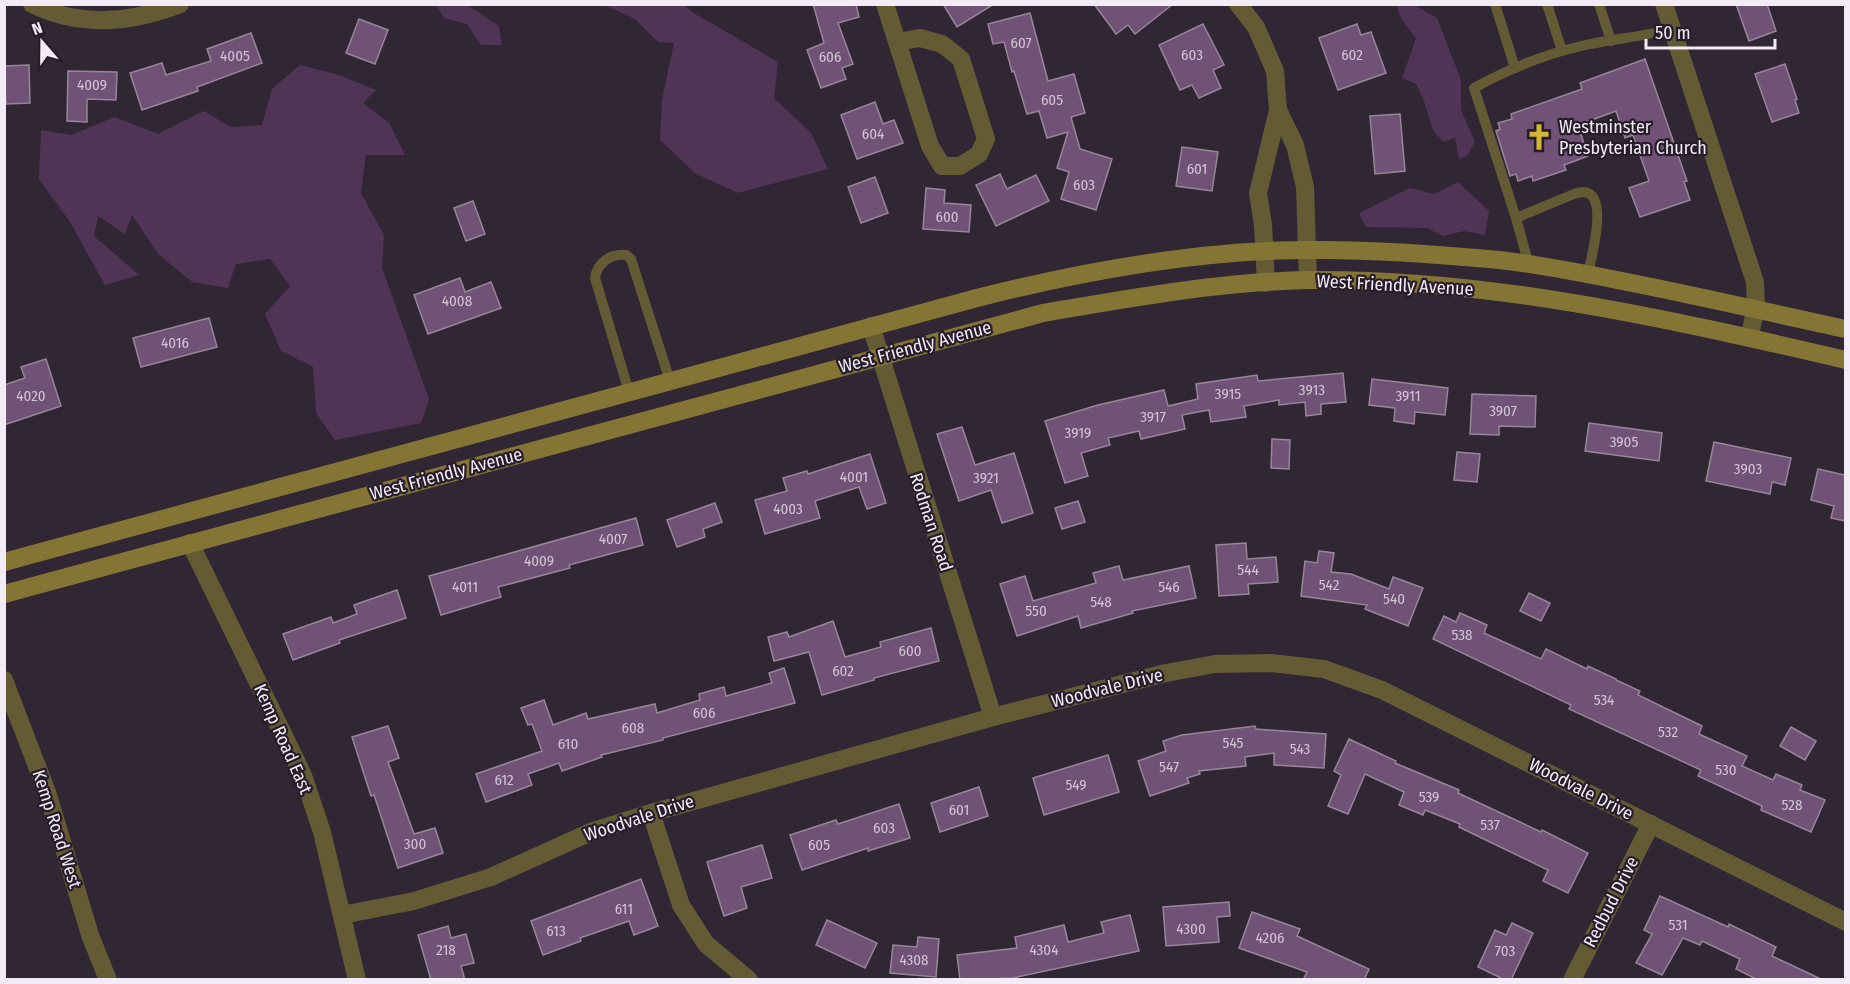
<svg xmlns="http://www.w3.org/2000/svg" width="1850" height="984" font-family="'Fira Sans Condensed',sans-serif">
	<rect width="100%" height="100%" fill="#312634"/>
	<g fill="#503456">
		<polygon points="436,5 467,5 499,26 502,45 481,45 467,24 444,18"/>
		<polygon points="604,5 684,5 692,12 778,62 774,98 811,133 828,169 738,193 696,174 660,140 662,100 674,43 658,42 635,19"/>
		<path d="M 1397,5 L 1417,5 L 1416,6 L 1437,18 L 1461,80 L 1461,110 L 1475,142 L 1467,156 L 1459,159 L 1455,138 L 1443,142 L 1433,130 L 1424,101 L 1416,84 L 1402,78 L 1416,38 C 1408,28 1398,17 1397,5 Z"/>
		<polygon points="300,65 339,75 376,90 363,103 389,123 405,155 366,155 361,193 384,235 382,268 429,399 421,423 335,440 316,413 313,367 281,351 265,314 290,286 270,259 236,264 228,288 192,282 158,254 132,215 125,234 98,216 94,236 139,275 105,285 70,222 39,179 41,130 71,135 115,117 158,134 204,111 231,127 262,125 272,89"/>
		<polygon points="1458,182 1489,211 1485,235 1464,231 1443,236 1427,228 1366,227 1359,213 1410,188 1434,194"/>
	</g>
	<g fill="#705276" stroke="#958798" stroke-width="1.5">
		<polygon points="813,4 856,4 859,17 838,23 853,64 842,68 846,79 821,88 807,50 824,43"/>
		<polygon points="943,4 994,4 957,27"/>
		<polygon points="1094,4 1173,4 1135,34 1128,25 1116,34"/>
		<polygon points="1736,4 1767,4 1776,31 1749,41"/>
		<polygon points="1030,13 1048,81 1074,74 1085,113 1071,117 1080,149 1112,159 1096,210 1061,199 1069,172 1057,168 1068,132 1047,138 1039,111 1027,114 1014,71 1012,72 1004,42 993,44 988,24"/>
		<polygon points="359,19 388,30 375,64 346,53"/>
		<polygon points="1203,24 1224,65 1213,70 1221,88 1199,98 1192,85 1180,90 1159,45"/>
		<polygon points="1357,24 1361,35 1371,32 1386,73 1338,90 1319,38"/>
		<polygon points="251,33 262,63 197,87 198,91 142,110 130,73 162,63 166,75 211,61 207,49"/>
		<polygon points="1645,59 1687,181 1684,182 1690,200 1640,217 1629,188 1649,181 1633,135 1625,138 1616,111 1578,125 1588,156 1564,165 1566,170 1533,181 1532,176 1518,181 1516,174 1510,176 1496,131 1500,129 1498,123 1512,119 1511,114 1582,89 1580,83"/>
		<polygon points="1785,64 1797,99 1795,100 1799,113 1772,122 1755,74"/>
		<polygon points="29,65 30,103 6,104 4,66"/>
		<polygon points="68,71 117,72 116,100 87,99 87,122 67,121"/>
		<polygon points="875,102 883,124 894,120 903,143 857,159 841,115"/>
		<polygon points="1400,114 1405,171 1375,174 1370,116"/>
		<polygon points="1182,147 1218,152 1212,191 1176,186"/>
		<polygon points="1000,174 1007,189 1036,175 1049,201 996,226 976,185"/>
		<polygon points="875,177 888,213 861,223 848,187"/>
		<polygon points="926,188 945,190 944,203 971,205 969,232 923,229"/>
		<polygon points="473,201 485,234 466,241 454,208"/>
		<polygon points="460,278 465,292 491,282 501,308 428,334 414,295"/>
		<polygon points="209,318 217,347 141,367 133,338"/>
		<polygon points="46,359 61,406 4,425 4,385 25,378 21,367"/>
		<polygon points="1343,373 1346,402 1321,404 1321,414 1306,416 1305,402 1279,405 1279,400 1244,406 1246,417 1211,422 1209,410 1182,415 1185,429 1141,439 1139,431 1108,438 1110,445 1081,453 1088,476 1065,483 1045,421 1098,405 1164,390 1168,406 1198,399 1196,384 1257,375 1258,381"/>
		<polygon points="1372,379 1448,388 1445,415 1415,412 1414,424 1394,421 1395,408 1369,405"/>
		<polygon points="1472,394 1536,396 1535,427 1499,426 1499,435 1470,434"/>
		<polygon points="1589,423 1662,433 1659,461 1585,451"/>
		<polygon points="962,427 975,465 1014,453 1033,513 1002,523 991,490 959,501 937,434"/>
		<polygon points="1272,439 1290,440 1289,469 1271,468"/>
		<polygon points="1714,442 1791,458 1785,485 1772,482 1770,494 1706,481"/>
		<polygon points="1457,452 1480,454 1477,482 1454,480"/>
		<polygon points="870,454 886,503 867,509 859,487 815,501 820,518 765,534 755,500 787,491 783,478 807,471 808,474"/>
		<polygon points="1818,469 1845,475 1845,521 1831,518 1834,506 1811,500"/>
		<polygon points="1078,501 1085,522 1062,529 1055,508"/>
		<polygon points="715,503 722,522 703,529 705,537 677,547 667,520"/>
		<polygon points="636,518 643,545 569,565 570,568 498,587 501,597 441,615 429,576"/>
		<polygon points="1246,543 1247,559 1276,557 1278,582 1248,584 1249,594 1219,596 1216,545"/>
		<polygon points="1319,551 1334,553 1331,572 1351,574 1389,589 1393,577 1423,588 1408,626 1365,609 1367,605 1301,596 1305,561 1317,563"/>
		<polygon points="1119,566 1123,580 1189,566 1196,598 1132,611 1133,613 1081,628 1078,616 1017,636 1000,584 1025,576 1033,601 1096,583 1093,573"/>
		<polygon points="397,590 406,618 339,640 340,643 293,660 283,634 331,617 333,623 357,614 354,605"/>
		<polygon points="1529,593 1550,603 1541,621 1520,611"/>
		<polygon points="1460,613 1487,625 1484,633 1541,659 1546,649 1587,669 1588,666 1616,679 1616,680 1640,691 1638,695 1702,726 1699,734 1747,756 1742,766 1773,780 1776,774 1802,785 1800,790 1825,800 1811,832 1761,810 1762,806 1698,776 1701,770 1569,709 1571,705 1433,639 1444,616 1456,622"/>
		<polygon points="833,621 845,657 881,647 880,642 931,628 939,661 874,678 874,680 822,695 809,652 774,661 768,637 787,632 789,637"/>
		<polygon points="784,668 795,703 663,738 663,740 601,755 602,757 562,771 559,763 528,774 532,785 486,802 476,774 542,751 532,724 528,725 521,708 544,700 553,725 586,713 588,719 655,704 657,713 700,700 699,694 724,687 726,696 772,683 769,673"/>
		<polygon points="388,726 399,758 388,762 414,834 435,828 443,853 398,868 374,795 371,796 352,737"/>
		<polygon points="1255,726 1256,729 1326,734 1324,768 1274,765 1274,753 1245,757 1246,766 1199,771 1200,774 1187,778 1189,783 1150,796 1138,761 1166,751 1163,741 1182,735"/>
		<polygon points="1791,727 1816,741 1805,760 1780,746"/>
		<polygon points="1349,739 1396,761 1395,763 1459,790 1458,793 1541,832 1542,830 1588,853 1568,893 1543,881 1548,870 1459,827 1460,824 1425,810 1423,815 1399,805 1404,792 1365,774 1348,814 1328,806 1341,775 1334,771"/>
		<polygon points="1108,755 1119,792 1044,815 1033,778"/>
		<polygon points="979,787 988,816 940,832 931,803"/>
		<polygon points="899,804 910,838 868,851 868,848 802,870 790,835 836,820 838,824"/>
		<polygon points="762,845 772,878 741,887 747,908 724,916 707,862"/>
		<polygon points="641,879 658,926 634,935 629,921 580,938 581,941 543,955 531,921"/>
		<polygon points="1660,896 1728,927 1729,924 1776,947 1772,956 1823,980 1758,980 1736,969 1740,959 1702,941 1700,945 1683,938 1662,975 1636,963 1652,934 1644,930"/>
		<polygon points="1229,902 1230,916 1217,917 1219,942 1166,946 1163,907"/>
		<polygon points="1252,912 1300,929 1297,936 1369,969 1364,980 1303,980 1307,972 1239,948"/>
		<polygon points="1130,915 1139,951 1013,978 960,980 957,955 1017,948 1015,937 1064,925 1068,942 1104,933 1101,922"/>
		<polygon points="827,920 877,943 865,968 816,945"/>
		<polygon points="1512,923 1533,933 1511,980 1505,980 1478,967 1495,930 1506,935"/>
		<polygon points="448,926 451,938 466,934 474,963 461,966 465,980 431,980 418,935"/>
		<polygon points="918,937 939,939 936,977 890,973 893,945 917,947"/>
	</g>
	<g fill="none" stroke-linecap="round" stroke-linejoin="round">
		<g stroke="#645b34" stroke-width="10">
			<polyline points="1495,4 1515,68"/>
			<polyline points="1547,4 1562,51"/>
			<polyline points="1599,4 1611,41"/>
			<path d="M 1516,218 L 1474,88 C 1508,69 1543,55 1581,46 C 1611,39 1642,37 1672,29"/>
			<path d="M 1529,265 L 1516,218 L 1574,194 C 1614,179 1591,258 1588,274"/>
			<path d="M 629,392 L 595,278 C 597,263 611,253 626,255 L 631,259 L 670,381"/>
		</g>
		<g stroke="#645b34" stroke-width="18">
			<path d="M 32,4 C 80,28 131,23 180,4"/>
			<polyline points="885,4 930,146 942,166 960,166 979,154 986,139 961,59 942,44 920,38 897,42"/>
			<polyline points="1238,4 1256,27 1275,71 1278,110 1258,193 1263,225 1266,283"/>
			<polyline points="1664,4 1755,282 1756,308 1749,338"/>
			<polyline points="1278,110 1295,145 1305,187 1308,280"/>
			<polyline points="871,326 993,717"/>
			<polyline points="190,543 303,775 322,832 357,980"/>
			<polyline points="4,680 48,795 90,935 108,980"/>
			<polyline points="651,813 681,905 706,944 749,980"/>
			<polyline points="342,915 414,901 491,877 593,831 651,813 993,717 1166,673 1215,664 1271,663 1324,669 1382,690 1846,922"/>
			<polyline points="1572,980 1651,824"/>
		</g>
		<g stroke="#847535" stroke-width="18">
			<path d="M 4,562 L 977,298 C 1084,271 1197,250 1308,250 C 1372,249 1436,254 1499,260 C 1545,265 1592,275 1637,284 C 1707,298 1776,314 1846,329"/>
			<path d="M 4,594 L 1043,313 C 1130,298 1219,282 1308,280 C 1490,278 1669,319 1846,360"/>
		</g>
	</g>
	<defs>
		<symbol id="church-bare" viewBox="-9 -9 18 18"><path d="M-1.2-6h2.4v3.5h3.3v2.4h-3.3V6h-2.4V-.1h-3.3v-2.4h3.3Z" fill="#d2b635" stroke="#271c2a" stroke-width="2.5" paint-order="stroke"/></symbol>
	</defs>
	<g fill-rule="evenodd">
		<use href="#church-bare" x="1520" y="118" width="38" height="38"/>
	</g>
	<g text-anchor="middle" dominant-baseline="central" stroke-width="4.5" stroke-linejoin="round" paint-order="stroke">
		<g font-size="15" fill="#d2c5d5">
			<text x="1021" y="43">607</text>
			<text x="1192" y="55">603</text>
			<text x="1352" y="55">602</text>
			<text x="235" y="56">4005</text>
			<text x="830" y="57">606</text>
			<text x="92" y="85">4009</text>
			<text x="1052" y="100">605</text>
			<text x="873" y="134">604</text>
			<text x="1197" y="169">601</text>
			<text x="1084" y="185">603</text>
			<text x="947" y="217">600</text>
			<text x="457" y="301">4008</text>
			<text x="175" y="343">4016</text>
			<text x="1312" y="390">3913</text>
			<text x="1228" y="394">3915</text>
			<text x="31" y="396">4020</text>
			<text x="1408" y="396">3911</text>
			<text x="1503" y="411">3907</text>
			<text x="1153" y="417">3917</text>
			<text x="1078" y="433">3919</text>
			<text x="1624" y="442">3905</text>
			<text x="1748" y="469">3903</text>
			<text x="854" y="477">4001</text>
			<text x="986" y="478">3921</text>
			<text x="788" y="509">4003</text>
			<text x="613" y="539">4007</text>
			<text x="539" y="561">4009</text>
			<text x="1248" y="570">544</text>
			<text x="1329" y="585">542</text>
			<text x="465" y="587">4011</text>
			<text x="1169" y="587">546</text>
			<text x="1394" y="599">540</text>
			<text x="1101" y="602">548</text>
			<text x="1036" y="611">550</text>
			<text x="1462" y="635">538</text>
			<text x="910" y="651">600</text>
			<text x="843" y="671">602</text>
			<text x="1604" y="700">534</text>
			<text x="704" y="713">606</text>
			<text x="633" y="728">608</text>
			<text x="1668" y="732">532</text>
			<text x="1233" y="743">545</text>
			<text x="568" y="744">610</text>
			<text x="1300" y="749">543</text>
			<text x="1169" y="767">547</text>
			<text x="1726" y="770">530</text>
			<text x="504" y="780">612</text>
			<text x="1076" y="785">549</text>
			<text x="1429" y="797">539</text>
			<text x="1792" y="805">528</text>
			<text x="959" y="810">601</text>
			<text x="1490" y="825">537</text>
			<text x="884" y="828">603</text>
			<text x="415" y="844">300</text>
			<text x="819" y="845">605</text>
			<text x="624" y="909">611</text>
			<text x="1678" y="925">531</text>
			<text x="1191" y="929">4300</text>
			<text x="556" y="931">613</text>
			<text x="1270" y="938">4206</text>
			<text x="446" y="950">218</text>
			<text x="1044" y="950">4304</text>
			<text x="1505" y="951">703</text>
			<text x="914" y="960">4308</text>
		</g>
		<g font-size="18" fill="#f3ebf5" stroke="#271c2a" text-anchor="start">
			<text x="1559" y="127">Westminster<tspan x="1559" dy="21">Presbyterian Church</tspan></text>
		</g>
		<g font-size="18" fill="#f3ebf5" stroke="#271c2a">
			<text transform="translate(1395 285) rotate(3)">West Friendly Avenue</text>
			<text transform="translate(915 347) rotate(-15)">West Friendly Avenue</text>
			<text transform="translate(446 474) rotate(-15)">West Friendly Avenue</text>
			<text transform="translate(931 522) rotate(72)">Rodman Road</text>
			<text transform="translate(1107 688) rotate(-14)">Woodvale Drive</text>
			<text transform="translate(283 739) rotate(66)">Kemp Road East</text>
			<text transform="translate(1581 789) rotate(27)">Woodvale Drive</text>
			<text transform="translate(639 818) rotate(-18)">Woodvale Drive</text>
			<text transform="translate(57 829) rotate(72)">Kemp Road West</text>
			<text transform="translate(1611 902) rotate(-63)">Redbud Drive</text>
		</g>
	</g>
	<rect width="1850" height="984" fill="none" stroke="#f3ebf5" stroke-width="12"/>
	<g transform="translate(42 42) rotate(340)" stroke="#271c2a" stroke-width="4.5" paint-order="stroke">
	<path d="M0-4.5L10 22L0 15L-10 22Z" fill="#f3ebf5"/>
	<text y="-9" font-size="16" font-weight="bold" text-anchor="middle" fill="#f3ebf5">N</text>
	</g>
	<path d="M1646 39v9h129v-9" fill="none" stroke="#f3ebf5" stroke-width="3"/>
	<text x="1655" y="39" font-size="18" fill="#f3ebf5" stroke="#271c2a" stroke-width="4.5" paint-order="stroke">50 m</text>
</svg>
